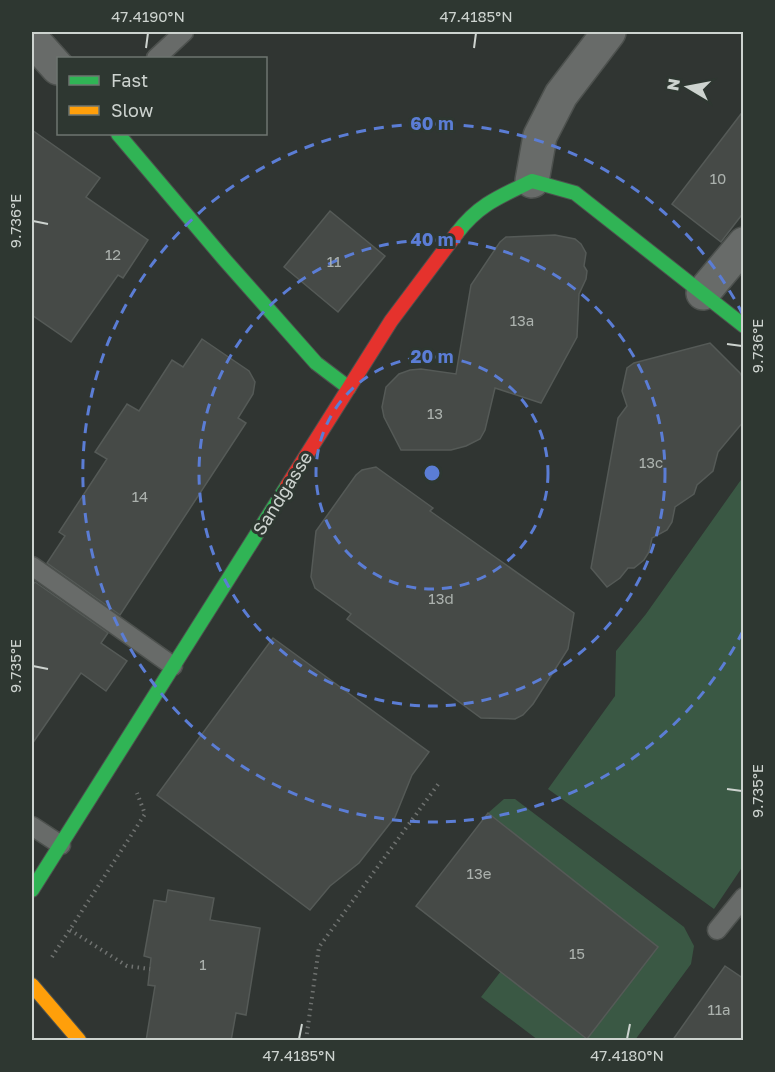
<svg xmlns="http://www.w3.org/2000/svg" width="775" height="1072" font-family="'Golos Text',sans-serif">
	<rect width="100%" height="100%" fill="#303532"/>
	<g fill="#3a5844">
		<polygon points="743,477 743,866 714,909 548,789 615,696 616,651 646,614"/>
		<polygon points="504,799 515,799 684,927 694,946 691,964 635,1040 538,1040 481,997 501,971 658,947 488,813"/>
	</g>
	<g fill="#464a47" stroke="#555a57" stroke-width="1.5">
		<polygon points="744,110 744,212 721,242 672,204"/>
		<polygon points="32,130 100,178 86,197 148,240 123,278 118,275 71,342 32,315"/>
		<polygon points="330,211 385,256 338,312 284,267"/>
		<polygon points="555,235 575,239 581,244 586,253 584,266 587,271 586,279 579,294 577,337 541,403 495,388 485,430 480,439 466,446 451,450 401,450 384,417 382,407 386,387 399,374 410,370 421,369 456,374 471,285 500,242 506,237"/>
		<polygon points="202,339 249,371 255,382 253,394 238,418 246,423 120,615 47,563 65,536 59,532 107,459 95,452 127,404 139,411 172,360 183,367"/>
		<polygon points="710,343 740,373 744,381 744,421 718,452 713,471 697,485 694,494 675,507 672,522 667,530 652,538 649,552 644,560 634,568 628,568 620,578 607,587 591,568 618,418 627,406 622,391 627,368 634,363"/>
		<polygon points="376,467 433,508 430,511 574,613 568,649 533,704 523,715 515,719 481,718 347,619 351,614 315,588 311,577 316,531 356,475 362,470"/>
		<polygon points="35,582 108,633 101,643 127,661 106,691 81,673 32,744 32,586"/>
		<polygon points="273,638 429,752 412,775 395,817 359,863 330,886 310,910 157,795"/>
		<polygon points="488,813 658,947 587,1039 416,906"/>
		<polygon points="168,890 214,898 210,920 260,928 246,1015 236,1013 231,1041 146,1041 155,986 148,985 151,958 144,956 154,900 166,902"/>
		<polygon points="725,966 744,979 744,1041 672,1041"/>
	</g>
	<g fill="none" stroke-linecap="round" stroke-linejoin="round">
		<defs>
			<g id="lane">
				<polyline points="156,58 184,32"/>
				<polyline points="32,566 173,666"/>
				<polyline points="32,826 61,845"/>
				<polyline points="717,930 744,897"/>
			</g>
			<g id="street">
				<polyline points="32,39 58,68"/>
				<polyline points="532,181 540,136 561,95 609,32"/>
				<polyline points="703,293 744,244"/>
			</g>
			<g id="fast">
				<polyline points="118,134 224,259 316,363 349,388"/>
				<path d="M 457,233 C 479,204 501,196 532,181 L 575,193 L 744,326"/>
				<polyline points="32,890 287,486"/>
			</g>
			<polyline id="slow" points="32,985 79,1040"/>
			<polyline id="jam" points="287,486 391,321 457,233"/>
		</defs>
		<use href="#lane" stroke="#4d514e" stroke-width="21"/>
		<use href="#street" stroke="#4d514e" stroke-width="36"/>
		<use href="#fast" stroke="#4d514e" stroke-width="16"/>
		<use href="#slow" stroke="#4d514e" stroke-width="16"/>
		<use href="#jam" stroke="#4d514e" stroke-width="16"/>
		<g stroke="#6f7270" stroke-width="4" stroke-dasharray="1.5 4.5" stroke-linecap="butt">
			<polyline points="70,930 127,966 150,969"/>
			<polyline points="52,957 145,814 137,793"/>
			<polyline points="306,1040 319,947 439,783"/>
		</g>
		<use href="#lane" stroke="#686b69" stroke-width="18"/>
		<use href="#street" stroke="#686b69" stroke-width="33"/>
		<use href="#fast" stroke="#30b455" stroke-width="14"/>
		<use href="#slow" stroke="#ff9f0a" stroke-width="14"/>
		<use href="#jam" stroke="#e5322d" stroke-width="14"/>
	</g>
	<path fill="none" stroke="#cdd3cf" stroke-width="2" d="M 146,48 L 148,33M 474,48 L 476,33M 33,221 L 48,224M 727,344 L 742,346M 33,666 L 48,669M 727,789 L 742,791M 299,1039 L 302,1024M 627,1039 L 630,1024"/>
	<g fill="none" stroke="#5b7dd5" stroke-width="3" stroke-dasharray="10 8">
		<circle cx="432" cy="473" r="116"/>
		<circle cx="432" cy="473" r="233"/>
		<path d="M743 631A349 349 0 1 1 743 315"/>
	</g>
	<g text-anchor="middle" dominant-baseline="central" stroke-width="6" stroke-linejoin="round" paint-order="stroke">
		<g font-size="15" fill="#abb1ad">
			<text x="718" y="178">10</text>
			<text x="113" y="254">12</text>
			<text x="334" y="261">11</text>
			<text x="522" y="320">13a</text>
			<text x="435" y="413">13</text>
			<text x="651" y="462">13c</text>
			<text x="140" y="496">14</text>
			<text x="441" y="598">13d</text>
			<text x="479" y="873">13e</text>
			<text x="577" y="953">15</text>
			<text x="203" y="964">1</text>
			<text x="719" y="1009">11a</text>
		</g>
		<g font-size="18" fill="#cdd3cf" stroke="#2e3731">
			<text transform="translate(282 493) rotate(-58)">Sandgasse</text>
		</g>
	</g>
	<circle cx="432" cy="473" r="9" fill="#5b7dd5" stroke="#2e3731" stroke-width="3"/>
	<g font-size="18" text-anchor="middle" font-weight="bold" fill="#5b7dd5" stroke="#2e3731" stroke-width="6" stroke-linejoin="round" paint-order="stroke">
		<text x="432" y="130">60 m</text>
		<text x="432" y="246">40 m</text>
		<text x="432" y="363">20 m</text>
	</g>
	<rect width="775" height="1072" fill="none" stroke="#2e3731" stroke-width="66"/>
	<rect x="57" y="57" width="210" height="78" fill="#2e3731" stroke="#6e7570" stroke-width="1.5"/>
	<rect x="69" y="76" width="30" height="9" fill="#30b455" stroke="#6e7570" stroke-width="1.5"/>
	<text x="111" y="87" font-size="18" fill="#cdd3cf">Fast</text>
	<rect x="69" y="106" width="30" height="9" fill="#ff9f0a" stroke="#6e7570" stroke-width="1.5"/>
	<text x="111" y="117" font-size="18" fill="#cdd3cf">Slow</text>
	<g transform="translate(688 87) rotate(280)" stroke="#2e3731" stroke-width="4.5" paint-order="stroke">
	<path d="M0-4.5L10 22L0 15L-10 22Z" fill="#cdd3cf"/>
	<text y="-9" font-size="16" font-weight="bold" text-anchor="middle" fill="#cdd3cf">N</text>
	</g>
	<rect x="33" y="33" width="709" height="1006" fill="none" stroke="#cdd3cf" stroke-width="2"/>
	<g font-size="15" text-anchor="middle" fill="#cdd3cf">
		<text x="148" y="22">47.4190°N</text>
		<text x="476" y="22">47.4185°N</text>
		<text transform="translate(16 221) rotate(-90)" y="5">9.736°E</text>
		<text transform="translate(758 346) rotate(-90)" y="5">9.736°E</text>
		<text transform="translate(16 666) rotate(-90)" y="5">9.735°E</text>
		<text transform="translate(758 791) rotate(-90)" y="5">9.735°E</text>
		<text x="299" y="1061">47.4185°N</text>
		<text x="627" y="1061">47.4180°N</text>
	</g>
</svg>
